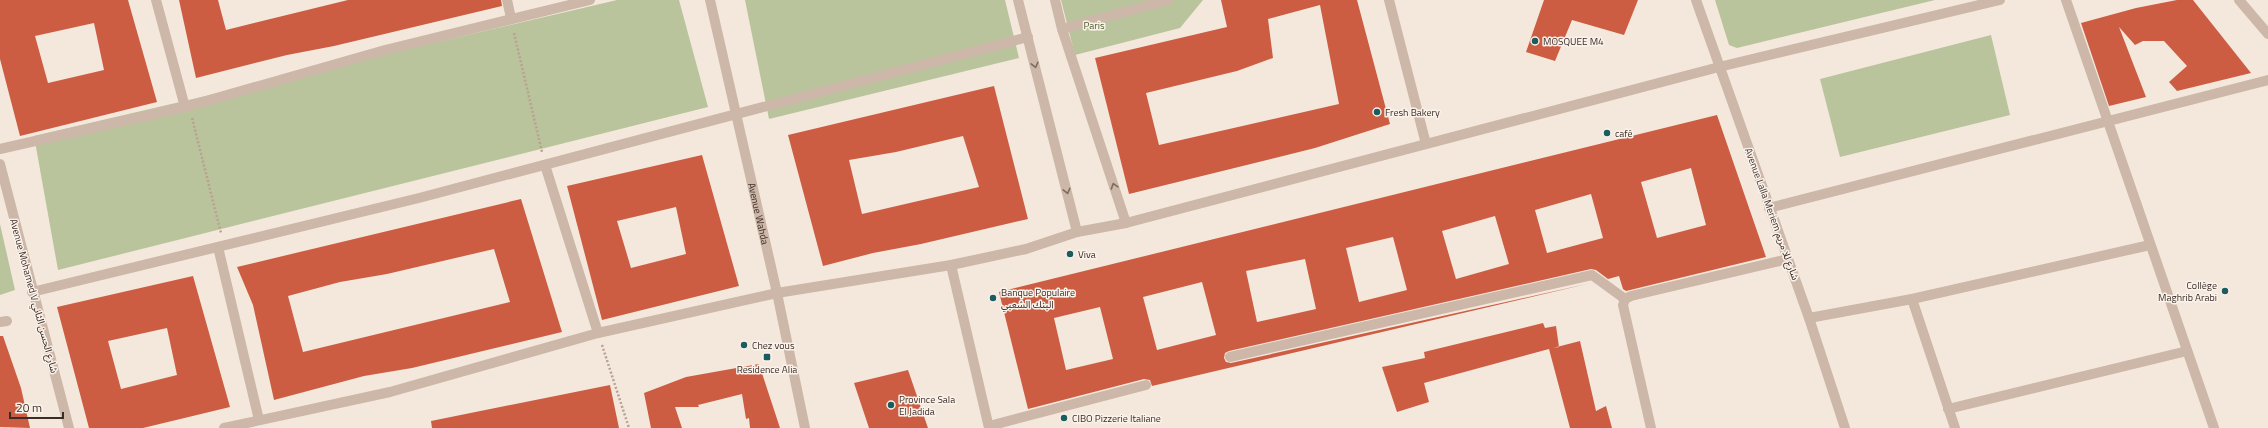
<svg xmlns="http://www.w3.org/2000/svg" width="2268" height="428" font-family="'Titillium Web','Noto Sans Arabic',sans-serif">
	<rect width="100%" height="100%" fill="#f4e8dd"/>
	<g fill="#b9c49c">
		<polygon points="617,0 679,0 708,107 58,270 34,136"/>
		<polygon points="745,0 1005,0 1019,58 769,119"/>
		<polygon points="1061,0 1203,0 1180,28 1075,55"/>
		<polygon points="1715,0 1935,0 1737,48 1729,45"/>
		<polygon points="1991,35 2010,115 1840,157 1820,79"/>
		<polygon points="0,224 15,290 0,295"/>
	</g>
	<g fill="#cd5d42" fill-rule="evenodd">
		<path d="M 0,0 L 128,0 L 157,102 L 20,136 L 0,59 ZM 94,23 L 104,70 L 48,83 L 35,36 Z"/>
		<polygon points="179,0 218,0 226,30 348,0 501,0 502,6 334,46 287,55 196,78"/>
		<path d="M 1221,0 L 1357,0 L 1390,124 L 1315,148 L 1129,194 L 1095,58 L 1227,27 ZM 1320,5 L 1339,104 L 1159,145 L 1146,93 L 1237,71 L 1273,58 L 1268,19 Z"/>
		<polygon points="1544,0 1638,0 1624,35 1572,20 1555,61 1526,52"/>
		<polygon points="2177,0 2193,0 2251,73 2177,91 2169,82 2187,66 2164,41 2143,41 2135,45 2119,27 2146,97 2109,106 2081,23 2136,8"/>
		<path d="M 994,86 L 1028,219 L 921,244 L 873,253 L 823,266 L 788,135 ZM 963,136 L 979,187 L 862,214 L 849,160 L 896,152 Z"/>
		<path d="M 1717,115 L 1766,257 L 1626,291 L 1623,289 L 1619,276 L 1608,279 L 1596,270 L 1591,269 L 1229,351 L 1225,353 L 1224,358 L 1226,362 L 1231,363 L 1591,283 L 1152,386 L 1150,380 L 1144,379 L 1028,409 L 999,292 ZM 1691,168 L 1706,225 L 1657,238 L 1641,182 ZM 1591,194 L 1603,238 L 1547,253 L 1535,210 ZM 1495,216 L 1509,264 L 1456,279 L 1442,231 ZM 1393,237 L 1407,290 L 1359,302 L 1346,248 ZM 1305,259 L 1316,309 L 1257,322 L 1246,271 ZM 1202,282 L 1216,335 L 1157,350 L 1143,297 ZM 1100,307 L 1113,359 L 1066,370 L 1054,318 Z"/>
		<path d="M 702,155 L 739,286 L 602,320 L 567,186 ZM 676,207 L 686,254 L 631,268 L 617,221 Z"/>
		<path d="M 521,199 L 562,332 L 412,368 L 364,376 L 274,400 L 253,305 L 237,267 ZM 494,249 L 510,302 L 303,352 L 288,296 L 340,282 L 387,274 Z"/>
		<path d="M 193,276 L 230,407 L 143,428 L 89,428 L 57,307 ZM 167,328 L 177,375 L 121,389 L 108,341 Z"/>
		<polygon points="1543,323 1545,328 1556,326 1559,347 1553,348 1580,341 1596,411 1606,406 1612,428 1570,428 1549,349 1424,383 1429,402 1397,412 1382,367 1425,358 1424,352"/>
		<polygon points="0,336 3,336 21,388 30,428 0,427"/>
		<polygon points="759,364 780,428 750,428 749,418 746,419 742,394 698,405 699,407 675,407 682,428 651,428 644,393 686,377"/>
		<polygon points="908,370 928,428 869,428 854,383"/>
		<polygon points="610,385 619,428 432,428 431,421"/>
	</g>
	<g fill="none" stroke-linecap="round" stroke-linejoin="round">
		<g stroke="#b9a192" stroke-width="2.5" stroke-dasharray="2 2" stroke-linecap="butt">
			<polyline points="514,33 542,152"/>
			<polyline points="192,118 221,233"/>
			<polyline points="602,345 629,428"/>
		</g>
		<g stroke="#cdb7a8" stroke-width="10">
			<polyline points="156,0 185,107"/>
			<polyline points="507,0 511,18"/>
			<path id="s1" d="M 710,0 L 777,293 L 805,428"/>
			<polyline points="1018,0 1077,232"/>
			<polyline points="1055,0 1062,29 1126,223"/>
			<polyline points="1389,0 1426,144"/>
			<polyline points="1696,0 1809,318 1845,428"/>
			<polyline points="2066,0 2214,428"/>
			<polyline points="2239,0 2268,34"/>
			<polyline points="1062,29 1168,0"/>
			<polyline points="0,149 185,107 385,50 590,0"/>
			<polyline points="0,164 69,428"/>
			<polyline points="545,165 598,333"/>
			<polyline points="1769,208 2268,80"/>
			<polyline points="218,247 259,420"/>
			<polyline points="951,265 989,428"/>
			<polyline points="32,292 419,198 1028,37"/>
			<polyline points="1912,299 2150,245"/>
			<polyline points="1809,318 1912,299 1955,428"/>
			<polyline points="0,322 7,321"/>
			<polyline points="1230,357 1592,275 1625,299"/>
			<polyline points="1948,409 2187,351"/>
			<polyline points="989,426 1146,385"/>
			<polyline points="224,428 390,392 598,333 777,293 951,265 1026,249 1077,232 1126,223 1719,67 2000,0"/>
			<polyline points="1651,428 1623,305 1625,299 1631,296 1788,259"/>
		</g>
	</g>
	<defs><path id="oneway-chevron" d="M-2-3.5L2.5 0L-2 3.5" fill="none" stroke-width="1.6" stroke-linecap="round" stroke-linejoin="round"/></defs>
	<g stroke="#7c6b62">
		<use href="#oneway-chevron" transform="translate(1035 65) rotate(76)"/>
		<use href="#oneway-chevron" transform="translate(1114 186) rotate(-108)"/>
		<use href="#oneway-chevron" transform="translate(1067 191) rotate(76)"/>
	</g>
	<g fill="#1b5d5e" stroke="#fbf2ea" stroke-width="1.5">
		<circle cx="1535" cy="41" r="4"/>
		<circle cx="1377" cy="112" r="4"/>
		<circle cx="1607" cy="133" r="4"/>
		<circle cx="1070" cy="254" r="4"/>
		<circle cx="2225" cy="291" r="4"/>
		<circle cx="993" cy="298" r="4"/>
		<circle cx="744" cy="345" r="4"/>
		<rect x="763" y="353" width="8" height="8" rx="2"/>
		<circle cx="891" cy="405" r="4"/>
		<circle cx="1064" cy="418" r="4"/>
	</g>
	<g text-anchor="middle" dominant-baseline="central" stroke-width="3" stroke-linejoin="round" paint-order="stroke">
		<g font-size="10" fill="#4b5a2b" stroke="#fbf2ea">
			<text x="1094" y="25">Paris</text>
		</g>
		<g font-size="10" fill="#3a2d29" stroke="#fbf2ea" text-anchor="start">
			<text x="1543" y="41">MOSQUEE M4</text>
			<text x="1385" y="112">Fresh Bakery</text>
			<text x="1615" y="133">café</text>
			<text x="1078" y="254">Viva</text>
			<text x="2217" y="285" text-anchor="end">Collège<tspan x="2217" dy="12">Maghrib Arabi</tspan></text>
			<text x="1001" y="292">Banque Populaire<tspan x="1001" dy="12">البنك الشعبي</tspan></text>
			<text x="752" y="345">Chez vous</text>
			<text x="767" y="369" text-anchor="middle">Residence Alia</text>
			<text x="899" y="399">Province Sala<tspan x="899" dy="12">El Jadida</tspan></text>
			<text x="1072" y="418">CIBO Pizzerie Italiane</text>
		</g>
		<g font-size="10" fill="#3a2d29" stroke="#fbf2ea">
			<text stroke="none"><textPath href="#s1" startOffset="219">Avenue Wahda</textPath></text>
			<text transform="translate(1772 214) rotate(70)">Avenue Lalla Meriem شارع للا مريم</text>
			<text transform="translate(34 296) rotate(75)">Avenue Mohamed V شارع الحسن الثاني</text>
		</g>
	</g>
	<path d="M10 412v6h53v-6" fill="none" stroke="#3a2d29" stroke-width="2"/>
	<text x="16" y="412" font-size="12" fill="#3a2d29" stroke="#fbf2ea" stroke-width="3" paint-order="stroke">20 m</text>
</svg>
